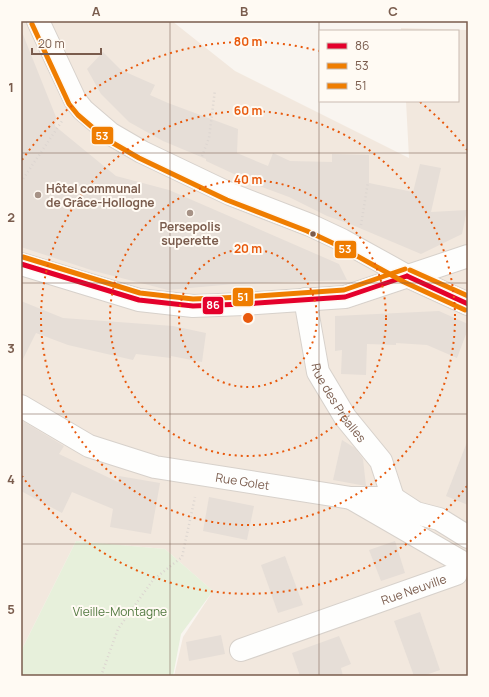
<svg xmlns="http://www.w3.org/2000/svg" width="489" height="697" font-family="Manrope,sans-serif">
	<rect width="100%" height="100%" fill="#f9f5f0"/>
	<polygon fill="#f2e8de" points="21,21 172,21 235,71 409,158 406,101 458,101 458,31 401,31 401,28 468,30 468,676 174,676 183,637 213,591 165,549 76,541 21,651"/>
	<polygon fill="#e7f0db" points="76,541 165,549 213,591 181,634 173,676 107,676 105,674 99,676 21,676 21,651"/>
	<g fill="#e6ded7">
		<polygon points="21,32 22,32 56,117 55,126 116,176 169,190 339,264 347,280 234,284 168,290 94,271 21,247"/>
		<polygon points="103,52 121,70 155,85 150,95 168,103 238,129 237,153 268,166 273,153 290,161 332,162 332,154 369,155 369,183 413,192 420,164 441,168 431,212 467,210 462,234 421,254 350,224 327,216 289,197 262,187 206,161 206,159 163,141 129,122 101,94 87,69"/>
		<polygon points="21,301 63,318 173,326 206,333 202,362 171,356 171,358 136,354 133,360 68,345 36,333 21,363"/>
		<polygon points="439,311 468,324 468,329 457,358 427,345 396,343 396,345 367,344 366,375 341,374 342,350 335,351 335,316"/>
		<polygon points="21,420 64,446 59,454 118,482 119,476 160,483 151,534 110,527 113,509 72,492 62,513 21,491"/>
		<polygon points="342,440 355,448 363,459 366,486 333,480"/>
		<polygon points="467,442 468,443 468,505 446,496"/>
		<polygon points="209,497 254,506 247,540 203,531"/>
		<polygon points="395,541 405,573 381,581 369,550"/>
		<polygon points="285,556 303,605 278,613 261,565"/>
		<polygon points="420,612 440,670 423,676 414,676 394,621"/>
		<polygon points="221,635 225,654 189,661 186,642"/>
		<polygon points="339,636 351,664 341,668 343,676 300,676 292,653"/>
	</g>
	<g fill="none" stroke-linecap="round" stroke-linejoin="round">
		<defs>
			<g id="minor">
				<polyline points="38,21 75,100 83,110 111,134 142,152 230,194 310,225 342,240 407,276 468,304"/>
				<polyline points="21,264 139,300 193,306 244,304 345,297 468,256"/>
				<path id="s1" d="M 305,299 L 318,372 L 345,417 L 381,461 L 393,498"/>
				<path id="s2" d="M 21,406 L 89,446 L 155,467 L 351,498 L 393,498 L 416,513 L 439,519 L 468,537"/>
				<path id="s3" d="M 241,650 L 456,574 L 460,561 L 351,498"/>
			</g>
		</defs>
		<use href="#minor" stroke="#d7d1cb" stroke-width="24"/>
		<g stroke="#dcd5d0" stroke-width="2.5" stroke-dasharray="1 3" stroke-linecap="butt">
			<polyline points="202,156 209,138 215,90"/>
			<polyline points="21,182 62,121"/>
			<polyline points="361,225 368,182"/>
			<polyline points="101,676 118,629 153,580 182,557 195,497"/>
		</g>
		<use href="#minor" stroke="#fefefd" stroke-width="22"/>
		<defs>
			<g id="bus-1">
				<polyline points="21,264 139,300 193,306 244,304 345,297 407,276"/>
				<polyline points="407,276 468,304"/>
			</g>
			<polyline id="bus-2" points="32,24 69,104 78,115 106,139 139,158 227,200 307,231 339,246 404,282 465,310"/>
			<g id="bus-3">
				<polyline points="23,257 140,293 193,299 244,297 344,290 405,269"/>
				<polyline points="410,270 468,296"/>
			</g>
		</defs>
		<use href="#bus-1" stroke="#fffaf3" stroke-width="8"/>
		<use href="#bus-2" stroke="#fffaf3" stroke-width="8"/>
		<use href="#bus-3" stroke="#fffaf3" stroke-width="8"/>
		<use href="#bus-1" stroke="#e4002b" stroke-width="5"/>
		<use href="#bus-2" stroke="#ef7d00" stroke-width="5"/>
		<use href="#bus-3" stroke="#ef7d00" stroke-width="5"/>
	</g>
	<path fill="none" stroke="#7a5c4d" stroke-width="1" stroke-opacity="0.55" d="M 170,21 L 170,676M 319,21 L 319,676M 21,153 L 468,153M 21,283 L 468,283M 21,414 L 468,414M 21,544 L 468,544"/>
	<g fill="none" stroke="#e8590c" stroke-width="2" stroke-dasharray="2 4">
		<circle cx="248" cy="318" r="69"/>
		<circle cx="248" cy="318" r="138"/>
		<circle cx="248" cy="318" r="207"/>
		<path d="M467 486A276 276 0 0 1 22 476M22 160A276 276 0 0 1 319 51M420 102A276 276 0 0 1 467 150"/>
	</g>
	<g fill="#a69286" stroke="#fffaf3" stroke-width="1.5">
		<circle cx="38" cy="195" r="4"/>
		<circle cx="190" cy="213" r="4"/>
	</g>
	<circle fill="#7a5c4d" stroke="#fffaf3" stroke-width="1.5" cx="313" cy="234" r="3.5"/>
	<g text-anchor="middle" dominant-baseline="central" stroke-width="4" stroke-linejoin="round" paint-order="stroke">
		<g font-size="12" font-weight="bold" fill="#7a5c4d" stroke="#fffaf3" text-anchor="start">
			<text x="46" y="188">Hôtel communal<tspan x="46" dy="14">de Grâce-Hollogne</tspan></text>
			<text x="190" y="226" text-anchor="middle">Persepolis<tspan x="190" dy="14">superette</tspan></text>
		</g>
		<g font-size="12" fill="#7a5c4d" stroke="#fffaf3">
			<text stroke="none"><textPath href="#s1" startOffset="111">Rue des Préalles</textPath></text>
			<text stroke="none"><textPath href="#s2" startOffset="237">Rue Golet</textPath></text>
			<text stroke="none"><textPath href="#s3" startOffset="183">Rue Neuville</textPath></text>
		</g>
		<g font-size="12" fill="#537a41" stroke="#fffaf3">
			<text x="120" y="611">Vieille-Montagne</text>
		</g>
	</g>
	<circle cx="248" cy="318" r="6" fill="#e8590c" stroke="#fffaf3" stroke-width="2"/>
	<g font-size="12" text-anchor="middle" font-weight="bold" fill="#e8590c" stroke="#fffaf3" stroke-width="4" stroke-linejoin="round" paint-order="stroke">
		<text x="248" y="46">80 m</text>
		<text x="248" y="115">60 m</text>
		<text x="248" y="184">40 m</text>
		<text x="248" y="253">20 m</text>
	</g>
	<g stroke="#fffaf3" stroke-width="1.5">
		<rect x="91" y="126" width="23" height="19" rx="4" fill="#ef7d00"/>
		<rect x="334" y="240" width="23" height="19" rx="4" fill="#ef7d00"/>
		<rect x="232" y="287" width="22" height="20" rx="4" fill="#ef7d00"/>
		<rect x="202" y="296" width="22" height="19" rx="4" fill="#e4002b"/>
	</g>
	<g font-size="11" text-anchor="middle" font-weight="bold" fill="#fff">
		<text x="102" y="140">53</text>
		<text x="345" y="253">53</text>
		<text x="243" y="301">51</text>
		<text x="213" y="309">86</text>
	</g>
	<rect width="489" height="697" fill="none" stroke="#fffaf3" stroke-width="44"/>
	<rect x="319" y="30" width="140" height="72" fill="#fffaf3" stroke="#cabbb1"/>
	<rect x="327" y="43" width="20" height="6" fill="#e4002b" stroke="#cabbb1"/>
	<text x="355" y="50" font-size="12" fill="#7a5c4d">86</text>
	<rect x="327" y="63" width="20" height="6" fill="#ef7d00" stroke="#cabbb1"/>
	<text x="355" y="70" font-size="12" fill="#7a5c4d">53</text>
	<rect x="327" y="83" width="20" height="6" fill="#ef7d00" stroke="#cabbb1"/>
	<text x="355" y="90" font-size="12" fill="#7a5c4d">51</text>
	<path d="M32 48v6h69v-6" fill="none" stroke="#7a5c4d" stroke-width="2"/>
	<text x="38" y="48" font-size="12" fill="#7a5c4d" stroke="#fffaf3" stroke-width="3" paint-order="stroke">20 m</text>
	<rect x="22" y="22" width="445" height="653" fill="none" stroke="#7a5c4d" stroke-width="1.5"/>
	<g font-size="13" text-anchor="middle" font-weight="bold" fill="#7a5c4d">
		<text x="96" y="16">A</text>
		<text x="244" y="16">B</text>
		<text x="393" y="16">C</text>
		<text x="11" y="92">1</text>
		<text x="11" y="222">2</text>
		<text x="11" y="353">3</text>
		<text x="11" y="484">4</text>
		<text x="11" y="614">5</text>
	</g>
</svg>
